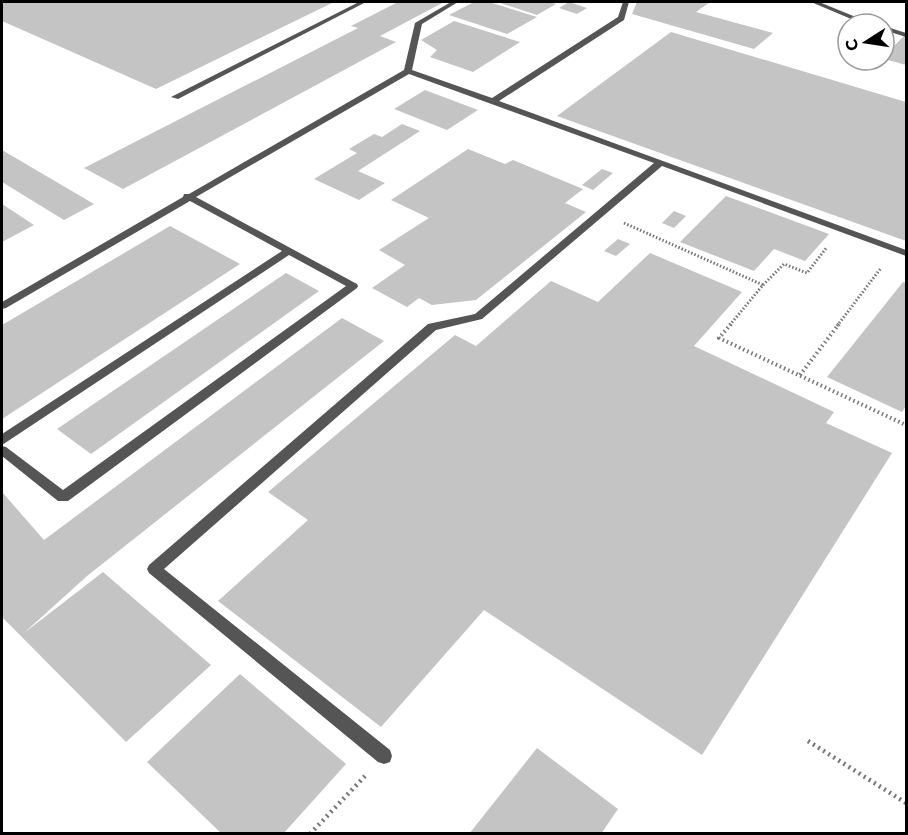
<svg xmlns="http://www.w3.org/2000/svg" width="908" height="835" font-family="Montserrat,sans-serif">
	<rect width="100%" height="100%" fill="#fff"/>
	<g fill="#c4c4c4">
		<polygon points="2,2 334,2 156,89 2,21"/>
		<polygon points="398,2 444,2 380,36 396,42 123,189 84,168 358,28 351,26"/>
		<polygon points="474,2 489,2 537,17 507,34 449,15"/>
		<polygon points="497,2 549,2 556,4 537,15"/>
		<polygon points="569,2 587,8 577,14 559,8"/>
		<polygon points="637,2 710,2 696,12 773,33 754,49 632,14"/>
		<polygon points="454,21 520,42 473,72 430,57 437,50 421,40"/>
		<polygon points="671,32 906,102 906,241 557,116"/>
		<polygon points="906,34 906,65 884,59 884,56"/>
		<polygon points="425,90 478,110 447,130 394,109"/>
		<polygon points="402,124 420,131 358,171 385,183 359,200 314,179 357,153 349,149 374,134 382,137"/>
		<polygon points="468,149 505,164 513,160 583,189 565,203 586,212 476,300 432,305 419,298 407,307 372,288 405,265 379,250 429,218 391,200"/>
		<polygon points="2,150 94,204 64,220 2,182"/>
		<polygon points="602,169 613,173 593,190 582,185"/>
		<polygon points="726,196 829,234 805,261 774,249 754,271 680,242"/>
		<polygon points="2,204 34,225 2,242"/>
		<polygon points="674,211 686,216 674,228 662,223"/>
		<polygon points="170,226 240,264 2,419 2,325"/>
		<polygon points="618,239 630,244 616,256 604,251"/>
		<polygon points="650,253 742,292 694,346 834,412 826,423 892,453 702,755 484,610 381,727 218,601 308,520 268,492 455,335 476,346 551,281 598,302"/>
		<polygon points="286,273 319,291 91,454 57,429"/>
		<polygon points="903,282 906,283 906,406 902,412 827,377"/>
		<polygon points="342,318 384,341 87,576 24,633 103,572 211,665 126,742 2,617 2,492 44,540"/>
		<polygon points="240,674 346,764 283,834 222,834 147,762"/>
		<polygon points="537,748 618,809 601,834 469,834"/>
	</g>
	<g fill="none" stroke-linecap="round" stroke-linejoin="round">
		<g stroke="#777" stroke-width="3" stroke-dasharray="1.5 2" stroke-linecap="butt">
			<polyline points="624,223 763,285 729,326"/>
			<polyline points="763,285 784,264 807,273 827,247"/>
			<polyline points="837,326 881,268"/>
		</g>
		<g stroke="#777" stroke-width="4" stroke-dasharray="1.5 3" stroke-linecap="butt">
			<polyline points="731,324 719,338 906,425"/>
			<polyline points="800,375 839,324"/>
		</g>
		<g stroke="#777" stroke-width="4.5" stroke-dasharray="2 4" stroke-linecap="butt">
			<polyline points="808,741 906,803"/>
			<polyline points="310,834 365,776"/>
		</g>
		<g fill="#555" fill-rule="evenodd">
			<polygon points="359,2 366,2 178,99 171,97"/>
			<polygon points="451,2 458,2 422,24 412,70 492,98 618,17 623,2 629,2 624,20 499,101 906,250 906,256 662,166 482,319 436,330 164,569 390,750 392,756 390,762 384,764 378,762 149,573 147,569 149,565 428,324 475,314 654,163 409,74 196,197 357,284 358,286 357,288 68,501 58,501 2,456 2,446 6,447 63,490 346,286 289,255 2,445 2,434 282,251 190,201 6,308 2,309 2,302 183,197 184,194 189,194 404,70 415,23"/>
			<polygon points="811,2 819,2 873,24 863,24"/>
			<polygon points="884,26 906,33 906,37 884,30"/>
		</g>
	</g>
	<rect width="908" height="835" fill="none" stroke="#000000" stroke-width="6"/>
	<g transform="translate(866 42) rotate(258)"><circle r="28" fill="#ffffff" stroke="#999999" stroke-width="1.5"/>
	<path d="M0-4.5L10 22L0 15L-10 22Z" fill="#000000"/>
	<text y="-9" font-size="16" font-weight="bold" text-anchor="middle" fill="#000000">С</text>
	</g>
</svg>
